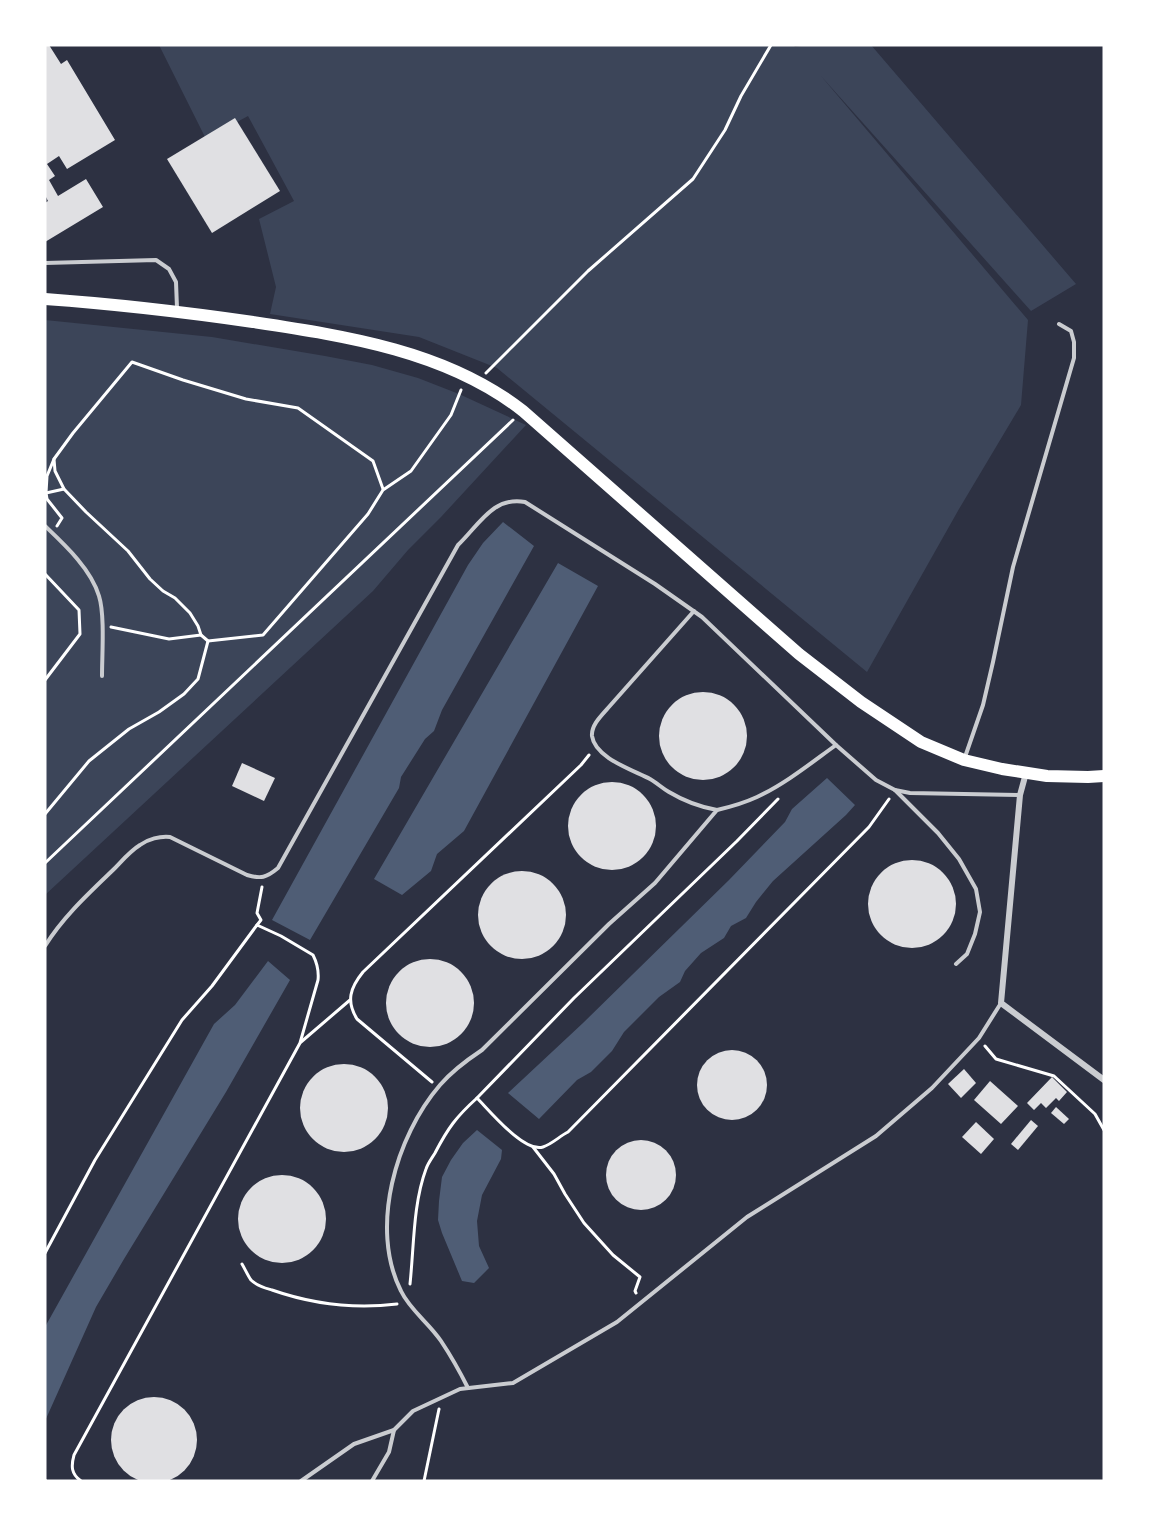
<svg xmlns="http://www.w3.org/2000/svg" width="1149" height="1526" font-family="'DejaVu Sans',sans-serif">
	<rect width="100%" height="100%" fill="#2d3142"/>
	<g fill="#3c4559">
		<polygon points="159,45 793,45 795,47 807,45 871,45 1076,284 1031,311 821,76 1028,320 1021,405 959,509 867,672 497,368 419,337 270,314 276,287 259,219 294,201 248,116 206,139"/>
		<polygon points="45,320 212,337 325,356 372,365 418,378 459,394 526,425 441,517 408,550 373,591 45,895"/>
	</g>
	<g fill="#4f5d75">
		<polygon points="503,522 534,546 442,710 434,731 425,739 401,777 399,788 310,940 272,920 468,565 483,543"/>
		<polygon points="558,563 598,586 464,831 437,854 431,871 402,895 374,879"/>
		<polygon points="827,778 855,805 846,815 773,881 756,902 746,918 731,926 724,938 701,953 685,971 680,982 659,997 624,1032 612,1051 591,1072 577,1080 539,1119 508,1093 583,1023 729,880 785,822 792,809"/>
		<polygon points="268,961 290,980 226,1092 124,1259 96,1307 45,1421 45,1327 214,1024 235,1005"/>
		<polygon points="477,1130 502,1150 501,1159 482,1195 477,1221 479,1246 489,1268 474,1283 462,1281 442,1233 438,1220 439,1201 442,1177 451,1160 463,1143"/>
	</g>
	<g fill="#e0e0e3">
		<polygon points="45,45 49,45 61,64 67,60 115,140 67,169 59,156 47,164 55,176 49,180 58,196 86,179 103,207 45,242 45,203 48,201 45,195"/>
		<polygon points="235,118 280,191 212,233 167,159"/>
		<circle cx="703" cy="736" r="44"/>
		<polygon points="242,763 275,778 264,801 232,786"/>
		<circle cx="612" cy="826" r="44"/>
		<circle cx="912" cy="904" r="44"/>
		<circle cx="522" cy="915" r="44"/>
		<circle cx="430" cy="1003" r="44"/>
		<circle cx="732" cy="1085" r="35"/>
		<circle cx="344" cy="1108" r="44"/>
		<polygon points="964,1069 976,1083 961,1098 948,1084"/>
		<polygon points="1052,1077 1067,1092 1059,1101 1056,1098 1046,1108 1041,1103 1034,1110 1027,1103"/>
		<polygon points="990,1081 1018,1106 1001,1124 974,1100"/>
		<polygon points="1056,1107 1069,1119 1064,1124 1051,1113"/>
		<polygon points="1031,1120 1038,1126 1018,1150 1011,1144"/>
		<polygon points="976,1122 994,1139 981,1154 962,1137"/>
		<circle cx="641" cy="1175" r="35"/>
		<circle cx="282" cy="1219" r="44"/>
		<circle cx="154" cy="1440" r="43"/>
	</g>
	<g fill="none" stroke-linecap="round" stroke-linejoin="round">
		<g stroke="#fff" stroke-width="3">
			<polyline points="486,373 588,271 693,179 725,130 741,96 771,45"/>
			<polyline points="54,459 55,471 64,489 86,512 128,551 150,579 163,591 175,598 190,613 198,626 201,635 208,641 263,635 368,514 383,490 411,471 451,415 461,390"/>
			<polyline points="46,493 64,489"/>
			<polyline points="57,526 62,518 47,499 46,493 47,476 54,459 73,433 132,362 183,380 246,399 298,408 373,461 383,489"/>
			<polyline points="45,574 79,610 80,634 45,680"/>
			<polyline points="111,627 169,639 201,635"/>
			<polyline points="45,814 89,761 129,729 159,712 184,694 198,679 208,641"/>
			<polyline points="45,863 513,420"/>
			<polyline points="257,925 261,920 257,913 262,887"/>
			<polyline points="301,1042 350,1000"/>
			<polyline points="985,1046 996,1059 1054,1076 1095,1114 1104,1130"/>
			<path d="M 432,1082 L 357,1019 C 346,1001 350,988 363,972 L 581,765 L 589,755"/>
			<polyline points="477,1098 574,998 737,841 778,799"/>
			<polyline points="533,1147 554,1174 565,1194 584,1223 613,1255 640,1277 635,1291 636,1293"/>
			<path d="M 45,1253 L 95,1160 L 182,1020 L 212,986 L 257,925 L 281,936 L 313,955 C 317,963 319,971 318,980 L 300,1043 L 74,1455 C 71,1466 71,1474 81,1481"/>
			<path d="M 242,1264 C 245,1269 248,1276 251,1280 C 257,1286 265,1288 272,1290 C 312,1304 355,1309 397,1304"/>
			<path d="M 410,1284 C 414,1247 413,1204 426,1169 C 428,1163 432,1158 435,1153 C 448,1128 456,1117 477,1098 C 489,1110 524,1153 543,1147 C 552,1144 560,1136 568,1132 L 869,827 L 889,799"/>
			<polyline points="45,1480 46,1481"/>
			<polyline points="424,1481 439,1409"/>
		</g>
		<g stroke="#caccd0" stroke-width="4">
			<polyline points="45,263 156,260 169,269 176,282 177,308"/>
			<path d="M 45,526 C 65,545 91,569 99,596 C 105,615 102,655 102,676"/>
			<polyline points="965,757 983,705 993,662 1013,567 1074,358 1074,342 1071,331 1059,324"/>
			<polyline points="895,790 910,793 1020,795"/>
			<path d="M 717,810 C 730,807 744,803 757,797 C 785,784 811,763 836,745"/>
			<path d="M 45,946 C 63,917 88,894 113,870 C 121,862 130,851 140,845 C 148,839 160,836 170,837 L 247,875 C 261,879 266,878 278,868 L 458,545 C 479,525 493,496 525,502 L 655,584 L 702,617 L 836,745 L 876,780 L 895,790 L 938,833 L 959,859 L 976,889 L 980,912 L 975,934 L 967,954 L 956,964"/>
			<path d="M 468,1388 C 460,1372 451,1356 441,1341 C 429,1323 410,1310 401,1291 C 369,1228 396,1136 440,1085 C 452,1071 467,1060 482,1050 L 609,924 L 655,883 L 717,810 C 700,807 684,801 669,792 C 662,788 657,783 650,779 C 633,770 595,758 592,736 C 591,725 602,715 608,708 L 694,611"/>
			<polyline points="301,1481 354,1444 394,1430 413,1411 460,1389 513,1383 617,1322 747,1217 876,1136 932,1088 979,1038 1001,1003"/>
			<polyline points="372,1481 389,1452 394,1430"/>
		</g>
		<polyline stroke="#caccd0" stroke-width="6" points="1026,773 1020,795 1001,1003 1104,1080"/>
		<path stroke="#fff" stroke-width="12" d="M 45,299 C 115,304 184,312 253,322 C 346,336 447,351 523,411 L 799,654 L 861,702 L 921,742 L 964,760 L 1002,769 L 1047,776 L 1088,777 L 1104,776"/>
	</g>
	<rect width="1149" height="1526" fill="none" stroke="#ffffff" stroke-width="93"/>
</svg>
